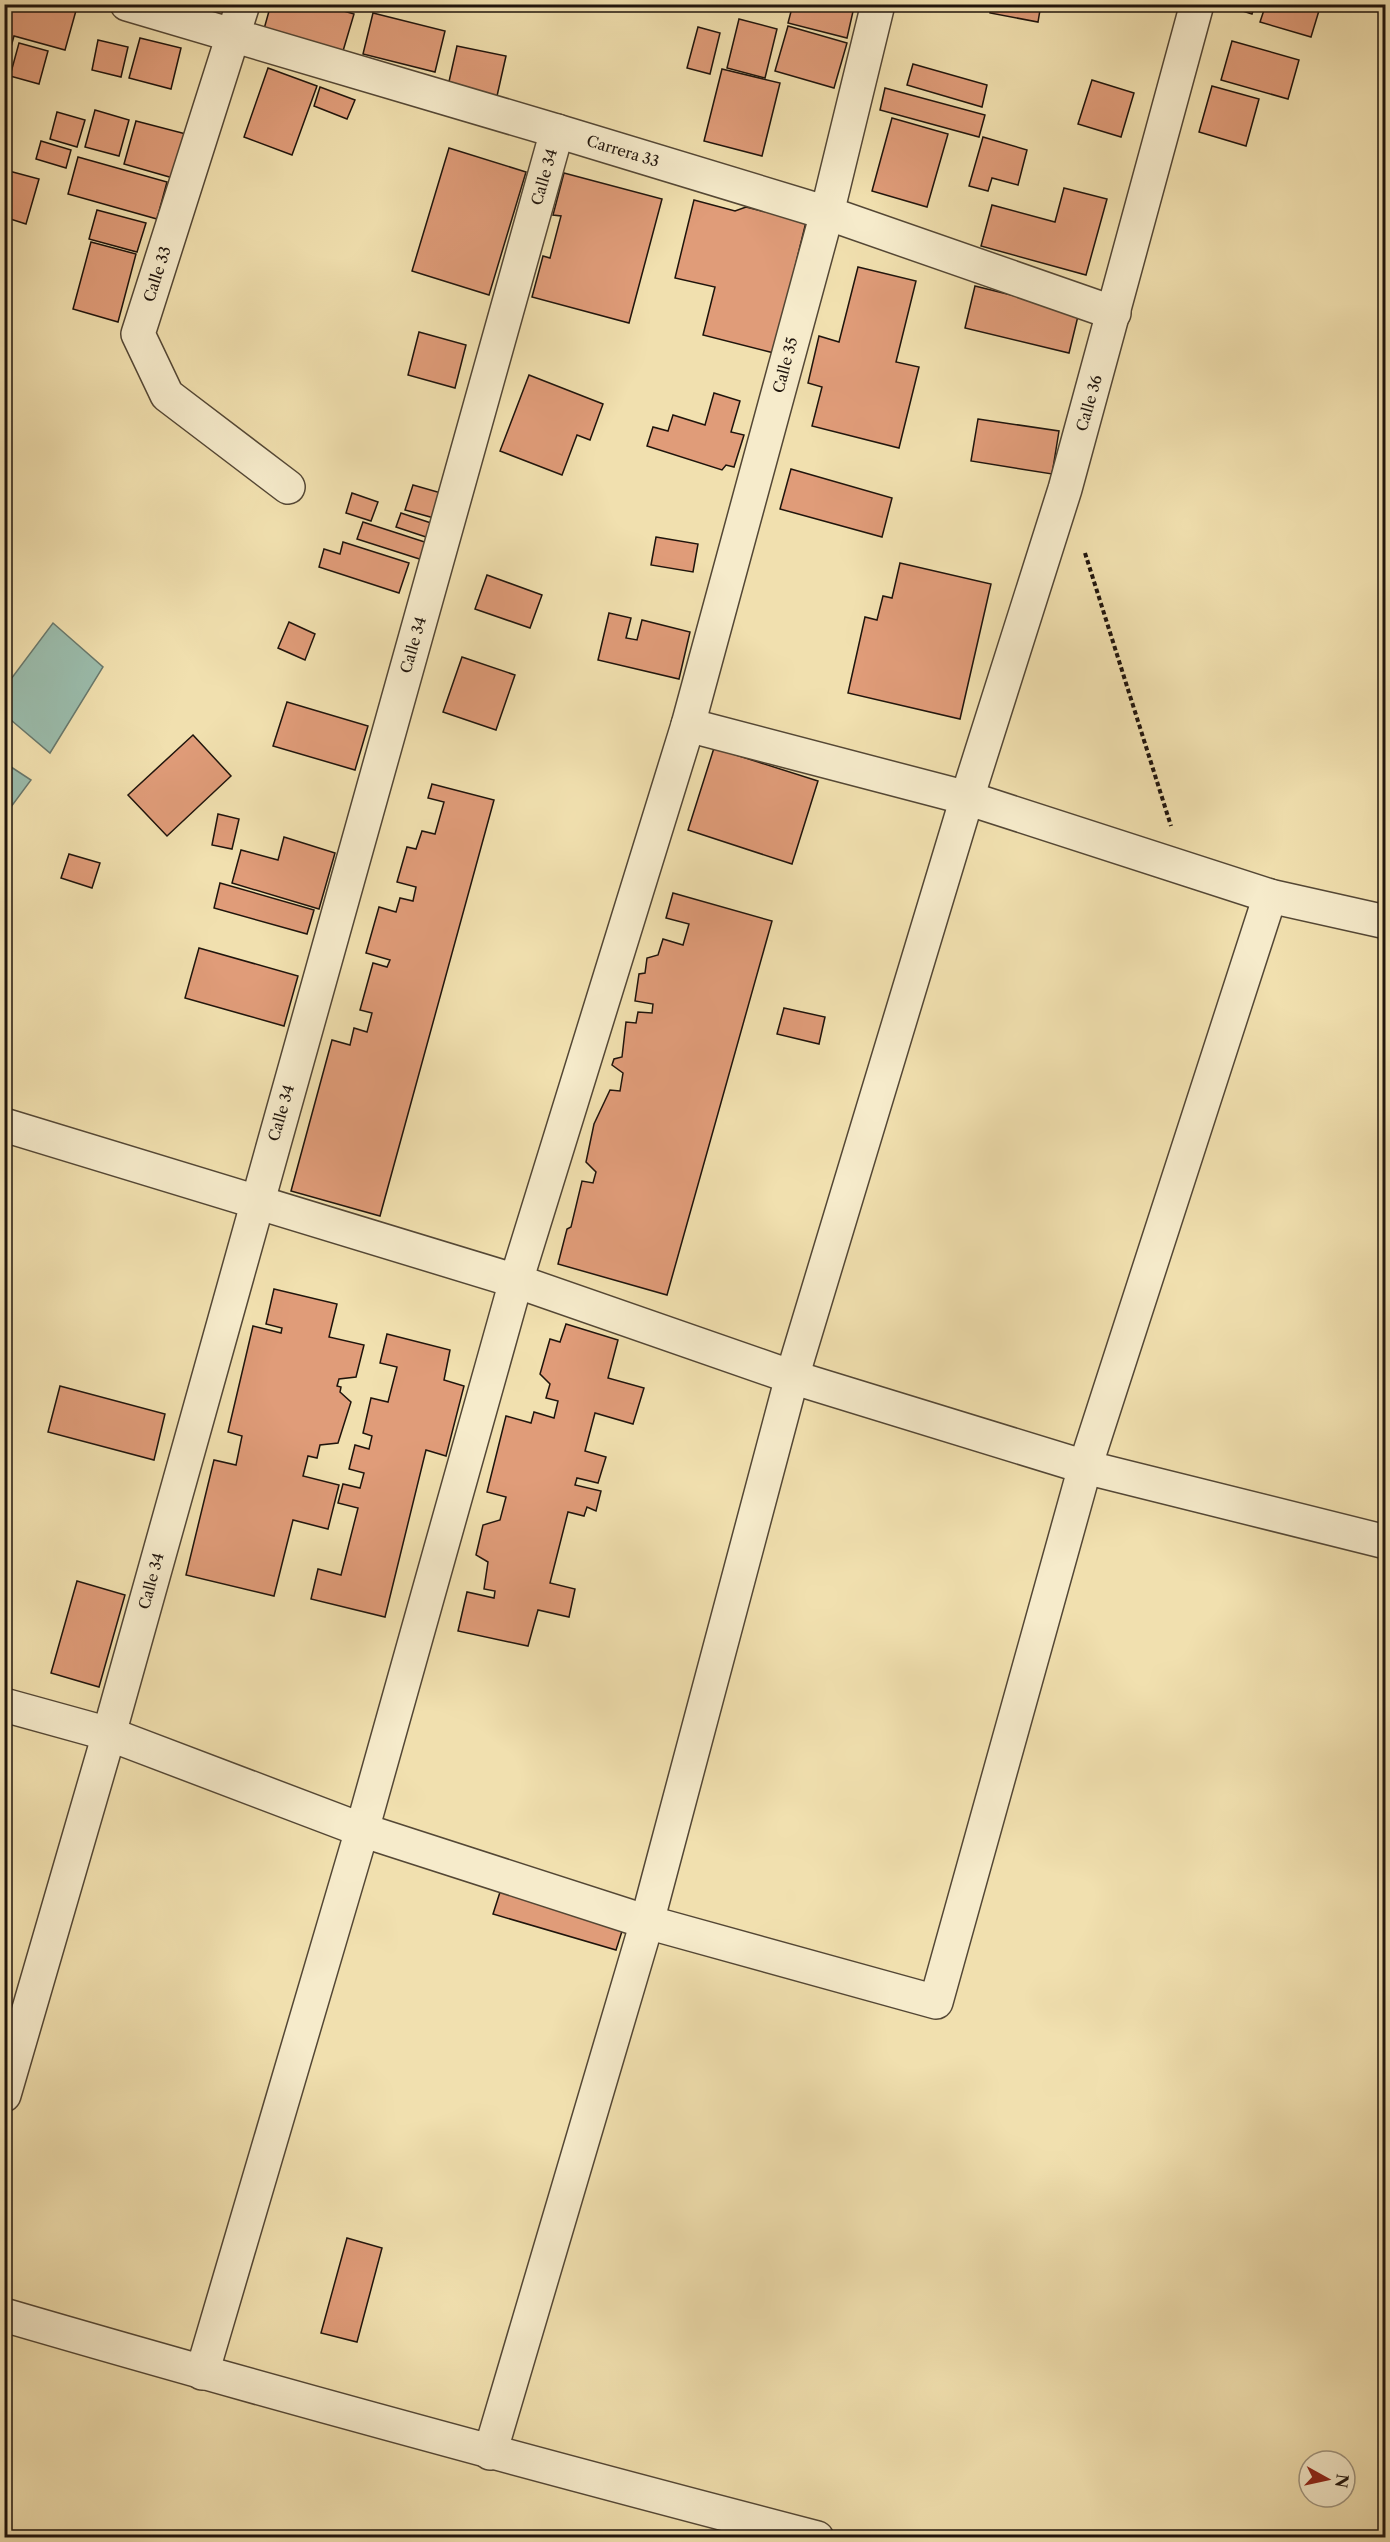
<svg xmlns="http://www.w3.org/2000/svg" width="1390" height="2542" font-family="'Libre Caslon Text',serif">
	<rect width="100%" height="100%" fill="#f1e0af"/>
	<filter id="stains"><feTurbulence type="fractalNoise" baseFrequency=".00333" numOctaves="4"/><feColorMatrix values="0 0 0 0 .2 0 0 0 0 .09 0 0 0 0 .02 0 0 0 .5 -.17"/></filter>
	<radialGradient id="worn" r=".72"><stop offset=".6" stop-color="#630" stop-opacity="0"/><stop offset="1" stop-color="#630" stop-opacity=".3"/></radialGradient>
	<g fill="#9bbdad" stroke="#69796d" stroke-width="1.5">
		<polygon points="53,623 103,667 50,753 5,715 5,687"/>
		<polygon points="5,763 31,780 5,815"/>
	</g>
	<g fill="#e09c79" stroke="#1f140c" stroke-width="1.5">
		<polygon points="4,4 66,4 77,7 65,50 14,36 4,72"/>
		<polygon points="271,4 320,4 354,14 343,51 264,29"/>
		<polygon points="793,4 845,4 854,7 847,38 788,23"/>
		<polygon points="991,4 1041,4 1038,22 990,13"/>
		<polygon points="1221,4 1255,4 1252,14"/>
		<polygon points="1266,4 1321,4 1311,37 1260,22"/>
		<polygon points="373,13 445,31 435,72 363,54"/>
		<polygon points="739,19 777,29 765,78 727,68"/>
		<polygon points="788,26 847,43 834,88 775,71"/>
		<polygon points="698,27 720,33 710,74 687,68"/>
		<polygon points="140,38 181,48 171,89 129,78"/>
		<polygon points="98,40 128,47 121,77 92,70"/>
		<polygon points="1232,41 1299,60 1288,99 1221,80"/>
		<polygon points="19,43 48,51 39,84 10,76"/>
		<polygon points="457,46 506,56 497,96 448,86"/>
		<polygon points="913,64 987,85 982,107 907,85"/>
		<polygon points="268,68 317,86 292,155 244,137"/>
		<polygon points="722,69 780,83 762,156 704,141"/>
		<polygon points="1092,80 1134,93 1121,137 1078,124"/>
		<polygon points="1212,86 1259,99 1246,146 1199,132"/>
		<polygon points="320,87 355,100 347,119 314,106"/>
		<polygon points="885,88 985,115 979,137 880,110"/>
		<polygon points="95,110 129,120 119,156 85,147"/>
		<polygon points="57,112 85,120 77,147 50,139"/>
		<polygon points="892,118 948,134 927,207 872,191"/>
		<polygon points="136,121 186,134 173,178 124,164"/>
		<polygon points="983,137 1027,150 1018,185 992,178 988,191 969,186"/>
		<polygon points="41,141 71,150 66,168 36,159"/>
		<polygon points="449,148 526,172 489,295 412,271"/>
		<polygon points="78,157 167,182 157,219 68,194"/>
		<polygon points="9,171 39,179 26,224 4,217 4,185"/>
		<polygon points="564,173 662,199 629,323 532,297 543,256 550,258 561,216 553,215"/>
		<polygon points="1064,188 1107,199 1086,275 981,246 992,205 1055,222"/>
		<polygon points="694,200 735,211 746,207 806,222 774,353 703,335 715,287 675,278"/>
		<polygon points="97,210 146,223 137,252 89,239"/>
		<polygon points="91,242 136,254 118,322 73,309"/>
		<polygon points="858,267 916,281 896,362 919,367 899,448 812,426 822,387 808,383 819,336 839,342"/>
		<polygon points="975,286 1079,312 1069,353 965,328"/>
		<polygon points="419,332 466,345 455,388 408,375"/>
		<polygon points="529,375 603,404 590,440 577,435 562,475 500,451"/>
		<polygon points="714,393 740,401 731,432 744,435 734,467 726,465 722,470 647,446 653,427 668,431 673,415 705,425"/>
		<polygon points="978,419 1059,431 1052,474 971,461"/>
		<polygon points="791,469 892,498 882,537 780,509"/>
		<polygon points="413,485 441,493 434,518 405,510"/>
		<polygon points="352,493 378,502 371,521 346,513"/>
		<polygon points="401,513 437,525 432,539 396,527"/>
		<polygon points="363,522 437,546 432,563 357,539"/>
		<polygon points="656,537 698,544 693,572 651,565"/>
		<polygon points="343,542 409,563 399,593 319,567 324,549 340,554"/>
		<polygon points="900,563 991,584 960,719 848,693 865,617 877,620 883,596 892,598"/>
		<polygon points="487,575 542,595 530,628 475,609"/>
		<polygon points="609,613 631,618 626,638 637,640 642,620 690,632 679,679 598,660"/>
		<polygon points="289,622 315,634 305,660 278,648"/>
		<polygon points="462,657 515,675 496,730 443,712"/>
		<polygon points="287,702 368,726 355,770 273,746"/>
		<polygon points="193,735 231,776 167,836 128,795"/>
		<polygon points="714,748 818,781 792,864 688,830"/>
		<polygon points="432,784 494,800 380,1216 291,1191 332,1040 350,1045 354,1028 367,1032 372,1013 360,1010 373,963 387,967 390,960 366,953 379,907 396,912 400,898 413,901 416,887 397,882 407,847 416,849 422,831 435,834 444,802 428,798"/>
		<polygon points="218,814 239,819 232,849 212,845"/>
		<polygon points="284,837 335,853 319,909 232,883 241,850 278,860"/>
		<polygon points="69,854 100,863 92,888 61,878"/>
		<polygon points="220,883 314,910 307,934 214,908"/>
		<polygon points="673,893 772,921 667,1295 558,1264 567,1229 571,1227 582,1181 593,1183 596,1172 586,1162 594,1124 610,1090 620,1091 623,1073 612,1065 614,1059 622,1057 626,1022 636,1023 638,1012 652,1013 653,1004 635,1001 639,974 645,973 647,958 658,955 663,939 683,945 689,924 666,918"/>
		<polygon points="199,948 298,976 284,1026 185,998"/>
		<polygon points="784,1008 825,1017 819,1044 777,1034"/>
		<polygon points="274,1289 337,1304 329,1337 364,1345 356,1377 339,1379 337,1386 341,1387 340,1392 351,1402 338,1443 320,1445 317,1458 308,1456 303,1476 339,1485 328,1529 293,1520 274,1596 186,1575 214,1460 236,1465 242,1436 228,1432 253,1326 281,1333 282,1328 266,1324"/>
		<polygon points="566,1324 618,1340 608,1378 644,1388 633,1424 595,1413 585,1451 606,1457 598,1483 577,1478 575,1485 601,1491 596,1511 587,1507 584,1516 568,1512 550,1583 575,1589 569,1617 538,1610 528,1646 458,1631 467,1592 494,1598 495,1591 484,1589 488,1562 476,1555 483,1525 500,1520 506,1497 487,1492 506,1416 531,1423 534,1412 554,1418 558,1401 546,1398 550,1384 540,1374 550,1339 560,1342"/>
		<polygon points="387,1334 450,1350 444,1380 464,1386 446,1456 426,1450 385,1617 311,1599 318,1569 341,1575 358,1508 338,1503 343,1484 360,1488 364,1473 349,1469 355,1445 369,1449 372,1436 363,1433 371,1398 388,1402 397,1367 380,1363"/>
		<polygon points="60,1386 165,1414 154,1460 48,1432"/>
		<polygon points="77,1581 125,1595 99,1687 51,1673"/>
		<polygon points="501,1889 624,1925 616,1950 493,1914"/>
		<polygon points="347,2238 382,2248 357,2342 321,2333"/>
	</g>
	<g fill="none" stroke-linecap="round" stroke-linejoin="round">
		<defs>
			<g id="minor">
				<polyline points="127,4 557,131 827,213 1114,313"/>
				<polyline points="243,4 138,334 167,395 288,487"/>
				<polyline points="688,725 967,798 1270,896 1386,922"/>
				<polyline points="4,1125 516,1281 792,1377 1085,1467 1386,1542"/>
				<polyline points="4,1705 109,1734 362,1830 647,1922 936,2002 1085,1467 1270,896"/>
				<polyline points="4,2095 109,1734 557,131"/>
				<path d="M 4,2315 C 274,2394 545,2467 817,2538"/>
				<polyline points="202,2373 362,1830 516,1281 688,725 827,213 878,4"/>
				<polyline points="490,2453 647,1922 792,1377 967,798 1065,489 1197,4"/>
			</g>
		</defs>
		<use href="#minor" stroke="#544735" stroke-width="36"/>
		<polyline stroke="#1f140c" stroke-width="4" stroke-dasharray="4.5 3" stroke-linecap="butt" points="1085,553 1171,826"/>
		<use href="#minor" stroke="#f6ebcb" stroke-width="33"/>
	</g>
	<g text-anchor="middle" dominant-baseline="central" stroke-width="4.5" stroke-linejoin="round" paint-order="stroke">
		<g font-size="15" fill="#1f140c" stroke="#f6ebcb">
			<text transform="translate(623 151) rotate(17)">Carrera 33</text>
			<text transform="translate(544 177) rotate(-74)">Calle 34</text>
			<text transform="translate(157 274) rotate(-72)">Calle 33</text>
			<text transform="translate(785 365) rotate(-75)">Calle 35</text>
			<text transform="translate(1089 403) rotate(-74)">Calle 36</text>
			<text transform="translate(413 645) rotate(-74)">Calle 34</text>
			<text transform="translate(281 1113) rotate(-74)">Calle 34</text>
			<text transform="translate(151 1581) rotate(-75)">Calle 34</text>
		</g>
	</g>
	<rect width="1390" height="2542" fill="none" stroke="#f1e0af" stroke-width="24"/>
	<rect x="6" y="6" width="1378" height="2530" fill="none" stroke="#1f140c" stroke-width="3"/>
	<rect x="12" y="12" width="1366" height="2518" fill="none" stroke="#1f140c" stroke-width="1.5"/>
	<g transform="translate(1327 2479) rotate(98)"><circle r="28" fill="#f6ebcb" stroke="#a0957f" stroke-width="1.5"/>
	<path d="M0-4.5L10 22L0 15L-10 22Z" fill="#8f2418"/>
	<text y="-9" font-size="16" font-weight="bold" text-anchor="middle" fill="#1f140c">N</text>
	</g>
	<rect width="100%" height="100%" filter="url(#stains)"/>
	<rect width="100%" height="100%" fill="url(#worn)"/>
</svg>
